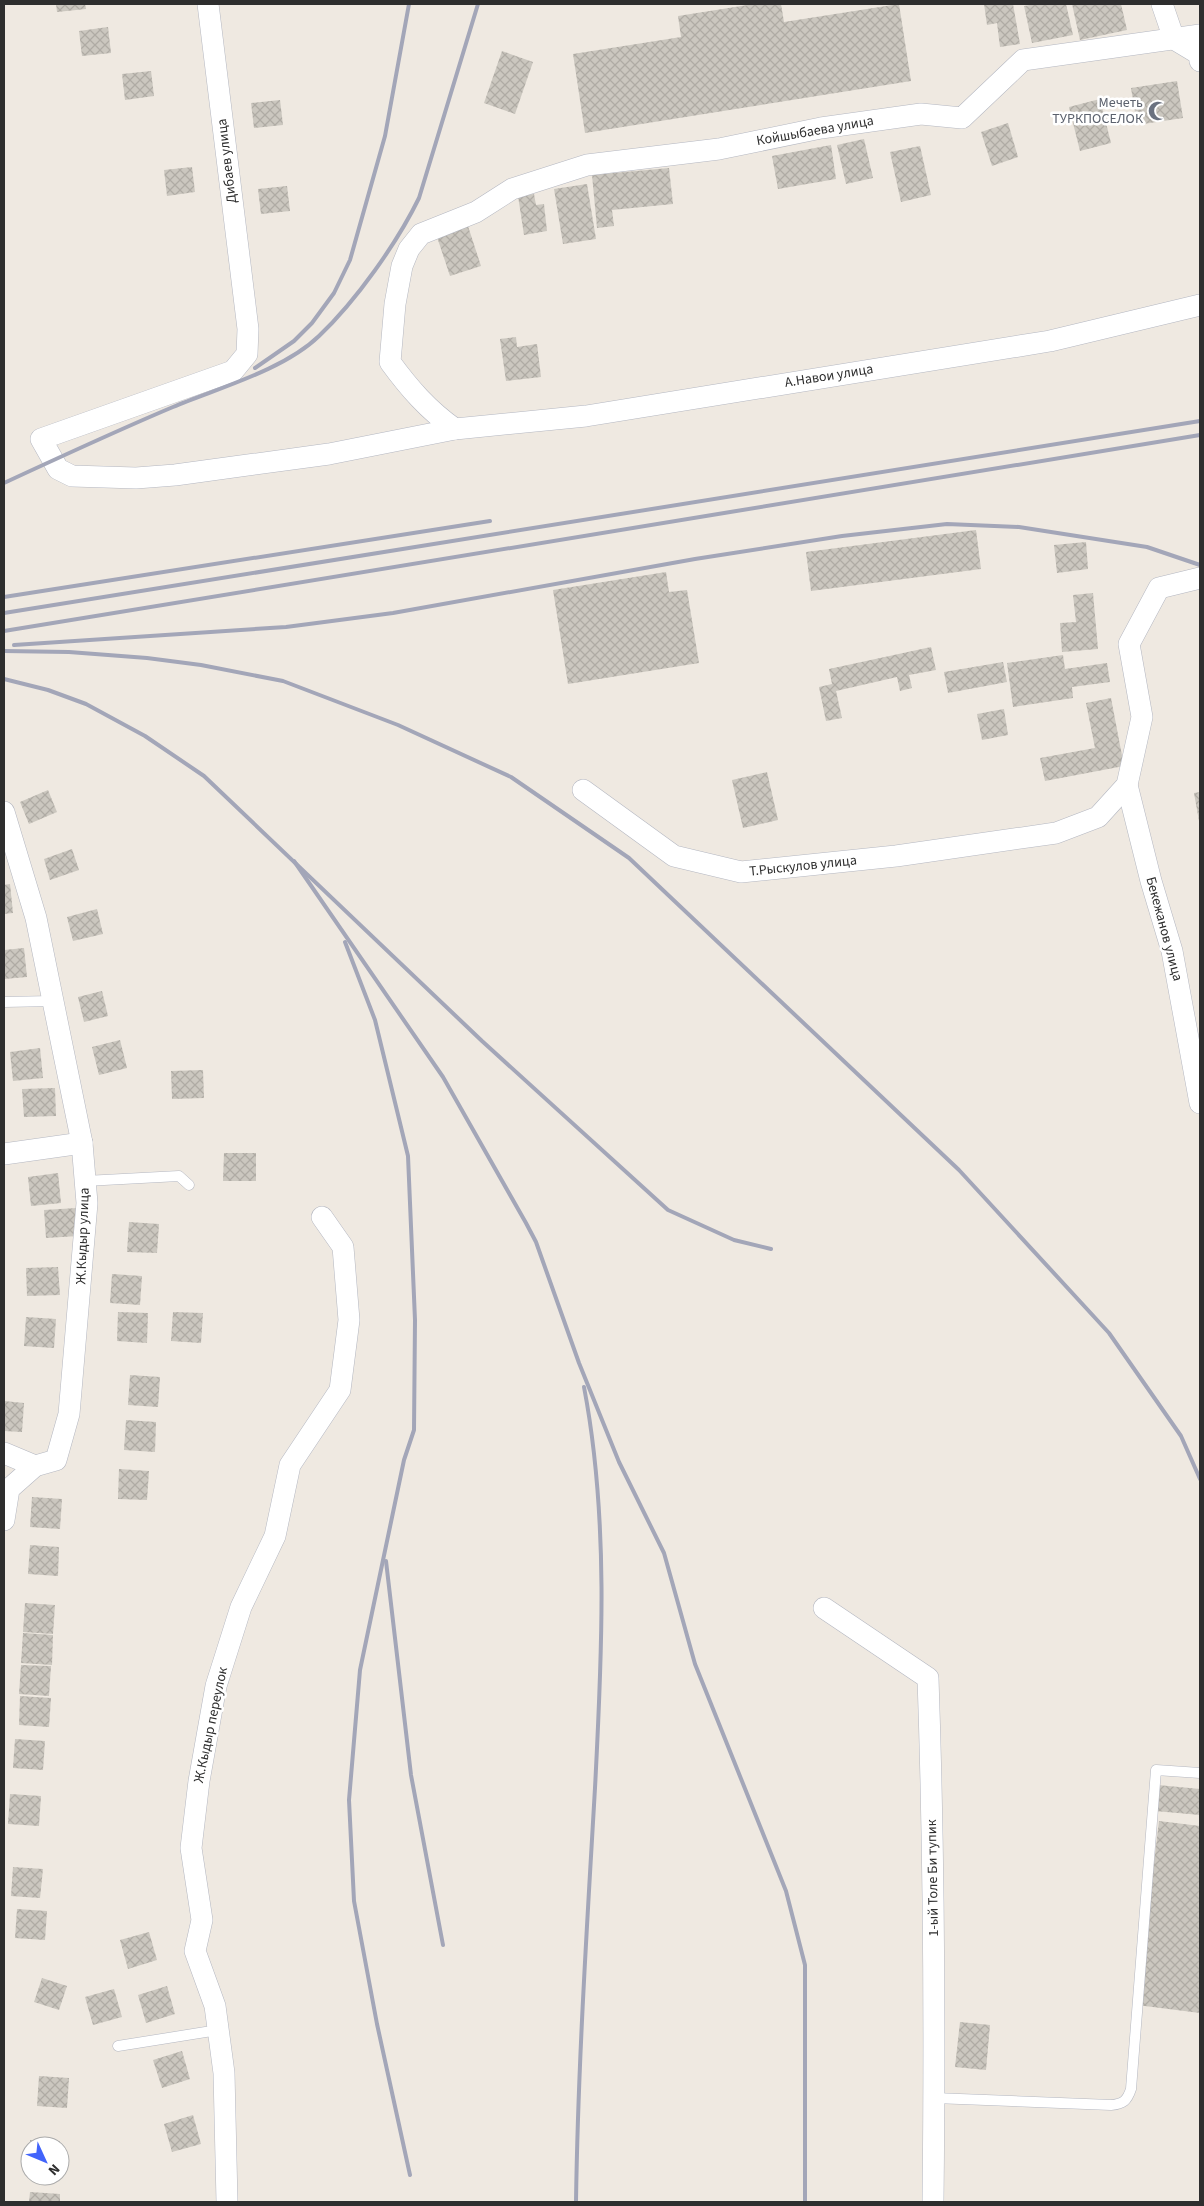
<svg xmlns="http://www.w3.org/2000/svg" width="1204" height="2206" font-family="'Source Sans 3',sans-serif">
	<defs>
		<pattern id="building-cross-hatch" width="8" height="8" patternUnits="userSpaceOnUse" patternTransform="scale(1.25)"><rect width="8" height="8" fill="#cbc7bf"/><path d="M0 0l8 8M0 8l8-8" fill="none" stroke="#afaba4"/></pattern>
	</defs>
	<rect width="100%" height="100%" fill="#efe9e1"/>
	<g fill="url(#building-cross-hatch)">
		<polygon points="56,4 85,4 86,9 57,12"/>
		<polygon points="754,4 781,4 784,22 899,4 911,81 585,133 573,54 681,37 678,16"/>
		<polygon points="984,4 1013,4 1020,44 1000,47 997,23 987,25"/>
		<polygon points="1035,4 1066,4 1073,35 1032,43 1024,6"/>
		<polygon points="1072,4 1121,4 1127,30 1080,40"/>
		<polygon points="108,27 111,53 82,56 79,31"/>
		<polygon points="502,51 533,62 515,114 484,103"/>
		<polygon points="151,71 154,96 125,100 122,74"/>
		<polygon points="1177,81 1183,118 1137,125 1131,88"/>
		<polygon points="1100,99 1111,143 1080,151 1069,107"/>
		<polygon points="280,100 283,125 254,128 251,103"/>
		<polygon points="1008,123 1018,157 992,166 981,132"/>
		<polygon points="864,139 873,178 846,184 837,145"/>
		<polygon points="831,145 836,179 778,189 772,156"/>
		<polygon points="920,146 931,195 901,202 890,152"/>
		<polygon points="192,167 195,192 167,196 164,170"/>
		<polygon points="669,168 673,204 612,210 614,226 597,228 592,175"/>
		<polygon points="587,184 596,239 563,244 554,189"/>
		<polygon points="287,186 290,211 261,214 258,189"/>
		<polygon points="534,194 536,205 544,204 547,231 524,235 518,196"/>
		<polygon points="467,223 481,266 450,276 436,234"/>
		<polygon points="516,337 517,347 537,344 541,377 506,381 500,339"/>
		<polygon points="976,530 981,569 811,591 806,552"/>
		<polygon points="1086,542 1088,569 1057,573 1054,545"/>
		<polygon points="666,572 669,592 687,590 699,663 568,684 553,590"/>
		<polygon points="1093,593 1098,649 1062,652 1060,623 1076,622 1073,595"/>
		<polygon points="931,647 936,670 909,675 912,688 900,691 897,677 836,691 842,718 826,721 819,687 832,684 829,669"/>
		<polygon points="1063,655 1065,669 1107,663 1110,682 1072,687 1073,698 1013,707 1007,663"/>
		<polygon points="1003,662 1007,682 948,693 944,672"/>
		<polygon points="1111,698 1124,766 1045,781 1040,758 1095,748 1086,703"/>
		<polygon points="1004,709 1008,735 982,740 977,714"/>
		<polygon points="767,772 778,820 743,828 732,780"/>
		<polygon points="48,790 57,812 29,824 20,802"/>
		<polygon points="1200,792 1200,821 1199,821 1194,793"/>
		<polygon points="72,849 79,870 50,880 44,859"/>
		<polygon points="10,884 13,913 4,914 4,885"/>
		<polygon points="97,909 103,934 73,941 67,917"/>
		<polygon points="24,948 27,977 4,979 4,950"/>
		<polygon points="102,991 108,1016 84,1022 78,997"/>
		<polygon points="120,1040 127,1068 99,1075 92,1047"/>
		<polygon points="40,1048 43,1078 13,1081 10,1052"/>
		<polygon points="203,1070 204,1098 172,1099 171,1071"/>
		<polygon points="55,1088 56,1116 24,1117 22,1089"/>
		<polygon points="224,1153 256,1153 256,1181 223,1181"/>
		<polygon points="58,1173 61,1203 31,1206 28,1177"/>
		<polygon points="77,1208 78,1236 46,1238 44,1210"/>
		<polygon points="129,1222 159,1224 157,1253 127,1252"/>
		<polygon points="58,1267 60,1295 27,1296 26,1268"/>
		<polygon points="112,1274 142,1276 140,1305 110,1303"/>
		<polygon points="118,1312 148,1313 147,1343 117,1341"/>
		<polygon points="173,1312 203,1313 201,1343 171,1341"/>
		<polygon points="26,1317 56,1319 54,1348 24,1346"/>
		<polygon points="130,1375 160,1377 158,1407 128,1405"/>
		<polygon points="4,1401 24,1403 22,1432 4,1431"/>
		<polygon points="126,1420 156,1422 155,1452 124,1450"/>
		<polygon points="119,1469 149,1471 147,1500 118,1499"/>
		<polygon points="32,1497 62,1499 60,1529 30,1527"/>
		<polygon points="30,1545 59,1547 58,1576 28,1574"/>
		<polygon points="25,1603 55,1605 53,1634 23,1632"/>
		<polygon points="23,1633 53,1635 52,1665 21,1663"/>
		<polygon points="21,1665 51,1666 49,1696 19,1694"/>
		<polygon points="20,1696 51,1698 49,1727 19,1725"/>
		<polygon points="15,1739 45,1741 43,1770 13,1768"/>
		<polygon points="1158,1785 1200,1789 1200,1815 1155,1811"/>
		<polygon points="10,1794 41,1796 39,1826 8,1824"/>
		<polygon points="1159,1821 1200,1826 1200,2013 1137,2005"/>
		<polygon points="13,1867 43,1869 40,1898 11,1896"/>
		<polygon points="17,1909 47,1911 45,1940 15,1938"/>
		<polygon points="149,1932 157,1960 128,1969 120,1940"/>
		<polygon points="42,1978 67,1986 59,2010 34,2002"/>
		<polygon points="167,1986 175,2014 146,2023 138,1995"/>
		<polygon points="114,1989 122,2017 93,2025 85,1997"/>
		<polygon points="960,2022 990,2025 986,2070 955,2067"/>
		<polygon points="182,2051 190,2079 162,2088 153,2060"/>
		<polygon points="39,2076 69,2078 67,2108 37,2106"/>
		<polygon points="193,2115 201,2144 172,2152 164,2124"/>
		<polygon points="30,2140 60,2141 60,2146 30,2146"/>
		<polygon points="30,2192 60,2194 60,2202 29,2202"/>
	</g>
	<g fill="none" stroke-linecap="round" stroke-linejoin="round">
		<defs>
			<g id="lane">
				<polyline points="4,1002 52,1001"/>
				<polyline points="85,1181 179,1176 189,1185"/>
				<polyline points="118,2046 218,2030"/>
				<path d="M 934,2098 L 1111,2105 C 1123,2104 1127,2101 1131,2089 L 1156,1770 L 1200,1773"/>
			</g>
			<g id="street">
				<polyline points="208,4 248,329 247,354 233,371 41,439 58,469 72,476 136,478 175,475 329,454 455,429 586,416 1050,341 1200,305"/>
				<polyline points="1162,4 1174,39 1199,54 1200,61"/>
				<path d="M 455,429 C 428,410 409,388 390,362 L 395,304 L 402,266 L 409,249 L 421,234 L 476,212 L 512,189 L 587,165 L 719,149 L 821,128 L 921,114 L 962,118 L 1023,60 L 1200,35"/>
				<polyline points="1127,785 1151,881 1172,951 1200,1103"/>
				<polyline points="583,790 674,856 741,872 896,856 1056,833 1098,817 1127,785 1142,717 1129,644 1159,588 1200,578"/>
				<polyline points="4,812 36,918 82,1143 87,1203 69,1414 56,1460 35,1466 9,1489 4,1520"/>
				<polyline points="4,1154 82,1143"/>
				<polyline points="4,1453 35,1466"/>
				<path d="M 824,1608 L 928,1678 C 934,1853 935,2027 933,2202"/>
				<polyline points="227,2202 224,2073 215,2006 195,1951 202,1920 191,1848 199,1781 216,1686 241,1607 275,1536 290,1465 340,1390 349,1320 343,1247 322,1217"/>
			</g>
		</defs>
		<use href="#lane" stroke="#b4b7c1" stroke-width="11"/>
		<use href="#street" stroke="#b4b7c1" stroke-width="22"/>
		<use href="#lane" stroke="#fff" stroke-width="10"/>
		<use href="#street" stroke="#fff" stroke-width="21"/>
		<g stroke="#a3a6b8" stroke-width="4">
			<polyline points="255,368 294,341 312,323 334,293 350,260 385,136 409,4"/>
			<path d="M 4,483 C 60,457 116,431 173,407 C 218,388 284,370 319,336 C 356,301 397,243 419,198 L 478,4"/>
			<polyline points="4,597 490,521"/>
			<polyline points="4,613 1200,421"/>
			<polyline points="4,631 1200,435"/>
			<polyline points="14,645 286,627 393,613 695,559 842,536 947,524 1019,527 1147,547 1200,565"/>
			<polyline points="4,651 69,652 147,658 201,665 283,681 398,725 511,777 629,858 959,1170 1109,1333 1181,1436 1200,1479"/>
			<polyline points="4,679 48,690 86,704 145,736 204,776 482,1041 668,1210 734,1240 771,1249"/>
			<polyline points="294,861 443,1077 526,1223 536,1242 579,1363 619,1462 664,1553 695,1664 786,1891 805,1965 805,2202"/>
			<polyline points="345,942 375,1020 408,1156 415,1320 414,1430 404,1460 360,1670 349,1800 354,1901 377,2024 410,2175"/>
			<polyline points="386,1561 411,1775 443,1945"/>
			<path d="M 576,2202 C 578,2064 587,1926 595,1788 C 602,1655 609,1518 584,1387"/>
		</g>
	</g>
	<defs>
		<symbol id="mosque-bare" viewBox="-9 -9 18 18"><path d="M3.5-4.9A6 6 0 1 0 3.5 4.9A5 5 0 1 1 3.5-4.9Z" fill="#6b7280" stroke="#fff" stroke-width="2.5" paint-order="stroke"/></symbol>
	</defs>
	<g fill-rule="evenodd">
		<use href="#mosque-bare" x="1144" y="97" width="28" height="28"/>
	</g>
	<g text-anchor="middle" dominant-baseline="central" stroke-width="5" stroke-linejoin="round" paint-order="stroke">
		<g font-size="14" fill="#5b616d" stroke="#fff" text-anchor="end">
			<text x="1143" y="103">Мечеть<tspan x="1143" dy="16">ТУРКПОСЕЛОК</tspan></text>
		</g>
		<g font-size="14" fill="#2e2e2e" stroke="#fff">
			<text transform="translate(815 131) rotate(-10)">Койшыбаева улица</text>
			<text transform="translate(227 161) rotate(-97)">Дибаев улица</text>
			<text transform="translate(829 376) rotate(-9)">А.Навои улица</text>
			<text transform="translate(803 866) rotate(-6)">Т.Рыскулов улица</text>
			<text transform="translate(1164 929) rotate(75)">Бекежанов улица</text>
			<text transform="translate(83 1236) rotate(-88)">Ж.Кыдыр улица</text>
			<text transform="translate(211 1725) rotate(-78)">Ж.Кыдыр переулок</text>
			<text transform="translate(933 1878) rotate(-91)">1-ый Толе Би тупик</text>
		</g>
	</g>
	<rect width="1204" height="2206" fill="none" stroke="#2e2e2e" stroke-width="10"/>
	<g transform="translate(45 2161) rotate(134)"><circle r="24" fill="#ffffff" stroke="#ababab"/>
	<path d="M0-4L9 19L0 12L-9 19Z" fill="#4264fb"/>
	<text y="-8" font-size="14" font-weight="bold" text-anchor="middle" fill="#2e2e2e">N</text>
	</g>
</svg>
